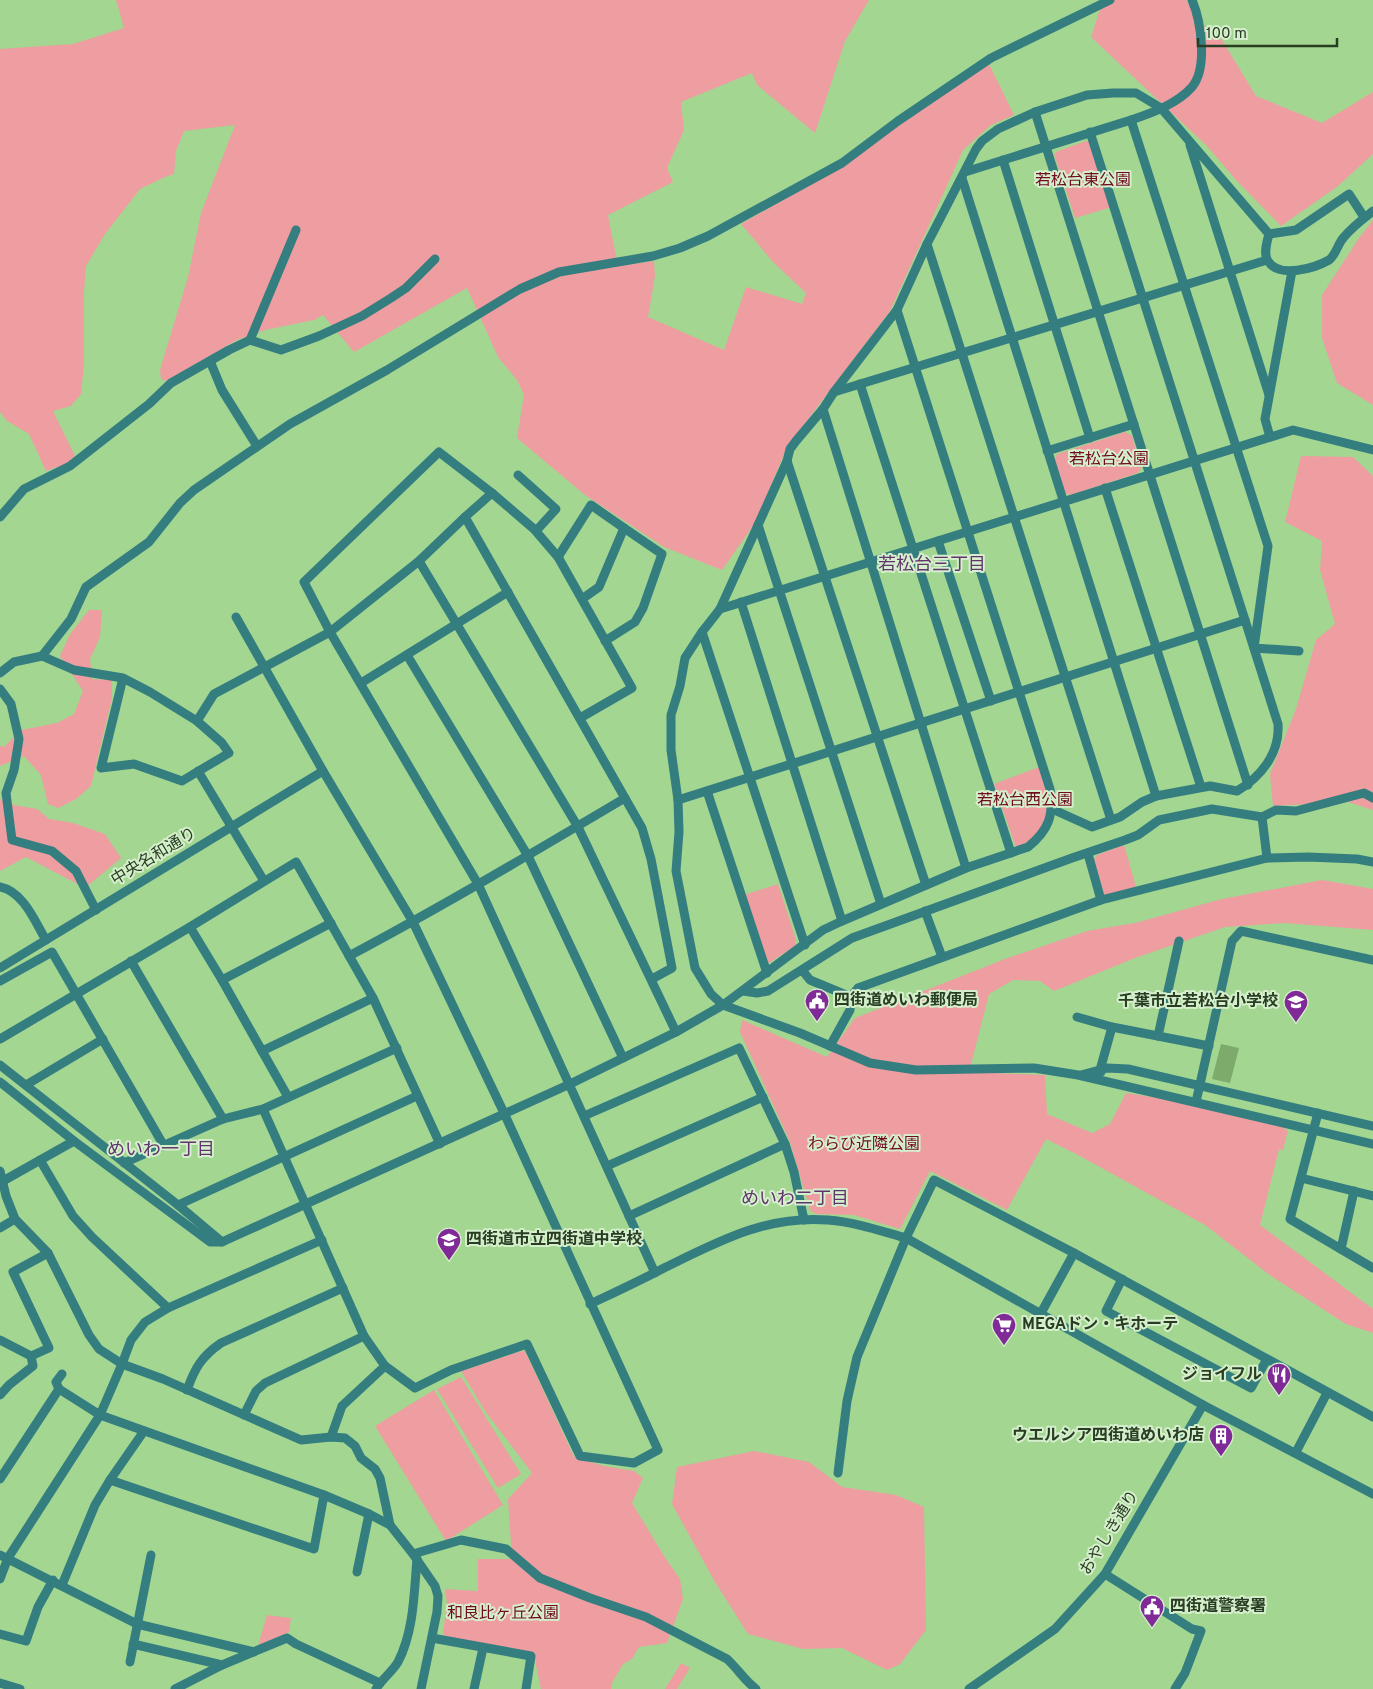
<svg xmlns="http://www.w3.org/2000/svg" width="1373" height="1689" font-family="Overpass,'Noto Sans JP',sans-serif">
	<rect width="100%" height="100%" fill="#a3d691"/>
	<g fill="#ee9ea0">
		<polygon points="116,0 869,0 845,41 815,133 757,85 752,73 681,102 684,130 667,168 673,182 608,215 618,266 654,261 655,276 648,317 724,350 746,287 802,304 806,293 773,262 741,224 839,168 988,62 1014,115 991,125 963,150 890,311 787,447 755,523 722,570 664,547 585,495 517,438 524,395 517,380 498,357 467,288 354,352 323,315 314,320 265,330 237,340 166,381 161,379 160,370 188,277 201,213 235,125 184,131 176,151 174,174 165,177 140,189 105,234 86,266 84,292 84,364 81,394 71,406 53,411 75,456 66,464 46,471 29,434 7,421 0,412 0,49 73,44 124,28"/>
		<polygon points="1103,0 1186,0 1199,22 1222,40 1256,96 1322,123 1373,92 1373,154 1338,186 1281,226 1236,180 1207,146 1091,37"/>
		<polygon points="1086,141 1091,142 1112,207 1075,218 1054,154 1058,151"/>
		<polygon points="1373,220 1373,405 1337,383 1322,338 1322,295 1359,238"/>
		<polygon points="1125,432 1132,436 1141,468 1138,473 1070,495 1063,492 1054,462 1057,454"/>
		<polygon points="1301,456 1353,457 1373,476 1373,810 1348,802 1273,806 1270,774 1296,709 1316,640 1335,624 1320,570 1322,541 1285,522"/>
		<polygon points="89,610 102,610 100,637 90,659 92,679 112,680 112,698 91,786 76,799 58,808 48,804 41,775 24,756 0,766 0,746 4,747 21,730 57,723 74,714 83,691 60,656 70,634"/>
		<path d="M 1039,767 C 1047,792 1055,813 1036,834 C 1029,841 1025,845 1016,848 L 994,784 Z"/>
		<polygon points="0,799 14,805 37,809 49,819 73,823 105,834 121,858 85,888 26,857 0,871"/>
		<polygon points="1124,845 1136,887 1105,896 1093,861 1097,855"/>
		<polygon points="1322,880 1373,889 1373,930 1284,923 1225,927 1135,958 1054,991 1040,981 1013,980 989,994 969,1072 1045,1075 1047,1114 1092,1133 1110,1124 1126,1093 1191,1103 1285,1127 1284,1129 1288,1130 1283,1150 1279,1149 1260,1225 1373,1309 1373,1333 1346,1324 1271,1276 1205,1225 1080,1156 1046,1139 1007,1210 930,1171 900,1229 854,1215 816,1214 810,1210 790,1142 740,1032 742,1020 827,1057 855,1018 1005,959 1087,931 1135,923 1222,899"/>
		<polygon points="778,884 796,940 795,946 769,963 766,962 744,895"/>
		<polygon points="525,1351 574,1457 604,1466 634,1471 643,1478 632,1503 664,1556 680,1579 683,1599 667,1643 639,1647 632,1659 623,1664 612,1683 611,1689 541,1689 533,1651 533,1652 445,1637 443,1633 447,1603 445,1589 478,1591 478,1559 512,1559 508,1499 532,1473 485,1411 461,1371 518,1352"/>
		<polygon points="461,1377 521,1474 498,1488 437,1389"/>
		<polygon points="434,1390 503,1505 446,1541 375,1426"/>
		<polygon points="754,1451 809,1462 842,1487 896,1495 924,1507 926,1630 900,1664 887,1670 842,1648 803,1649 748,1634 715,1582 672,1504 677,1467"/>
		<polygon points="267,1615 291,1618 289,1632 258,1646"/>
		<polygon points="681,1663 690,1668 677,1689 665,1689"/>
	</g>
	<polygon fill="#7cab6c" points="1221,1044 1239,1048 1230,1083 1212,1079"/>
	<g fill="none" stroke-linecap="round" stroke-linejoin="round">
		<g stroke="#347e80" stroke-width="9">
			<polyline points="1035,112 1248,785"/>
			<polyline points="1131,120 1268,546 1254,648 1299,651"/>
			<polyline points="1190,145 1269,395"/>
			<polyline points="1003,160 1090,438"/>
			<path d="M 965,172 L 1131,120 C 1152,113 1177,104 1192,87 C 1208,68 1201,21 1192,0"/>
			<polyline points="962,178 1156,796"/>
			<polyline points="1364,217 1349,194 1296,230 1269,234 1161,108 1136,93 1113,93 1087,95 1035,112 998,129 982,141 976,149 927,244 897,310 834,392 823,409 796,441 790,449 787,461 720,609 702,632 685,658 680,686 671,715 671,750 678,800 679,832 676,871 695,968 711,994 723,1005 800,1033 870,1063 916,1070 1034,1068 1078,1075 1373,1144"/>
			<path d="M 1269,234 C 1267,242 1263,254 1268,261 C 1279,279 1315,268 1329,260 C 1336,255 1338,243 1344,237 C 1352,227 1363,219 1373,211"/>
			<polyline points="927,244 1111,820"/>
			<polyline points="250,340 296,230"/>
			<polyline points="210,361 222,390 257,446"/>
			<polyline points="860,384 1011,853"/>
			<polyline points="834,392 1267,260"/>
			<polyline points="823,409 966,868"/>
			<polyline points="1270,437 1265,419 1292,271"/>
			<polyline points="1047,451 1134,424"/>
			<polyline points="787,461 926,885"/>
			<polyline points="518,475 556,509 536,531"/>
			<polyline points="1105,488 1201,787"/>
			<polyline points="0,517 24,489 70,466 149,404 171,383 229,350 250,340 281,350 319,336 362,316 391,298 406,288 435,259"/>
			<polyline points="465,517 642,828 651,859 672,968 652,979"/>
			<polyline points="758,525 881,904"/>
			<polyline points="938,541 991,701"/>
			<polyline points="558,557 591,505 624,528"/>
			<polyline points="419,561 578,827 676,1032"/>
			<polyline points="582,599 599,587 624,528 662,554 643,608 635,622 605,641"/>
			<polyline points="741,602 842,921"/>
			<polyline points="720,609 1293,430 1373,450"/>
			<polyline points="236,617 323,771 413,922 504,1113 658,1450 634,1463 580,1456 527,1344 451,1370 415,1388 385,1366 364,1336 263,1109"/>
			<polyline points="702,632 805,945"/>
			<polyline points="407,655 528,856 623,1058"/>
			<polyline points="42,656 71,619 86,587 149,542 180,503 194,490 290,424 387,370 520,289 559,272 653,256 680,248 708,236 842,163 898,121 991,58 1110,0"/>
			<polyline points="0,673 14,662 42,656 74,670 123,678 150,692 197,721 222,743 229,753 182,781 134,764 101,768 123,678"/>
			<polyline points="361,683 508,592"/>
			<polyline points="0,689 11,704 19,739 14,770 6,793 12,840 52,851 76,871 96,910"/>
			<polyline points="580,718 632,688 558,557 534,529 492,493 439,452 304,582 330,632 478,884 655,1273"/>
			<polyline points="197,721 214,694 330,632 419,561 465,517 492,493"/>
			<polyline points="198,771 264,881"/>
			<polyline points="707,791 767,973"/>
			<polyline points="678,800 1245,620"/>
			<path d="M 1052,809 L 1092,827 L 1120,817 L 1142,802 L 1156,796 L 1210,786 L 1237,791 C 1261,777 1280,753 1278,724 L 1090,132"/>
			<polyline points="1262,817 1267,858"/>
			<polyline points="1088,854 1101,900"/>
			<path d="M 0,887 C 24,892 35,922 46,940"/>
			<polyline points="925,911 942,957"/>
			<polyline points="190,927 222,980 288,1097"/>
			<path d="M 349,956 C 443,906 534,852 625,798"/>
			<polyline points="131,961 223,1119"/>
			<polyline points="0,968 323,771"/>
			<polyline points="802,970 810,980 851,997"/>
			<polyline points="222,980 331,923"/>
			<polyline points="0,981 52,952 164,1146"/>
			<polyline points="743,991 757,993 768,991 852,938 1072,858 1125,840 1138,835 1159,820 1212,809 1262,817 1276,810 1296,811 1364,793 1373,798"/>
			<polyline points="1077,1017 1112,1027 1209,1046"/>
			<polyline points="1158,1036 1179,941"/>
			<polyline points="0,1039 190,927 296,862 373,998 440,1144"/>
			<polyline points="830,1046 850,1010 851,997 858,988 1101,900 1267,858 1308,857 1357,859 1373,862"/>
			<polyline points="262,1051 373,998"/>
			<polyline points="0,1065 178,1205 222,1242"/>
			<polyline points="1101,1072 1100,1070 1112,1027"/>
			<polyline points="1081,1075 1107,1068 1128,1069 1373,1126"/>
			<path d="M 0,1082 L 74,1141 L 210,1242 L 222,1242 L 570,1084 L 676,1032 L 723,1005 L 823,930 L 842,921 L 966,868 L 1028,847 C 1049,830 1054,815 1050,789 L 897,310"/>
			<polyline points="26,1085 103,1039"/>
			<polyline points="1196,1102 1232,941 1241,931 1373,960"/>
			<polyline points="1318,1113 1290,1219 1373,1268"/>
			<polyline points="584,1116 739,1048 785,1144 794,1172 804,1220"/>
			<polyline points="40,1160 73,1216 92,1237 168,1308"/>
			<polyline points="124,1163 223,1119 263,1109 397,1048"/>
			<polyline points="607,1166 763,1097"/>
			<polyline points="0,1171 6,1196 15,1219 48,1253 89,1335 99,1349 122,1364 163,1379 301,1440 331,1437 345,1438 355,1446 361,1458 375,1469 380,1478 390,1525"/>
			<polyline points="1301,1178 1373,1196"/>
			<polyline points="3,1181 74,1141"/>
			<polyline points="178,1205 417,1096"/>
			<polyline points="629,1216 785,1144"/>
			<polyline points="0,1228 15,1219"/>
			<polyline points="1341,1249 1354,1191"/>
			<polyline points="1122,1279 1106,1311 1251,1388 1267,1359"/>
			<path d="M 590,1304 C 616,1292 641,1280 666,1267 C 719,1241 767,1215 828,1220 C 855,1222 881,1231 906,1238 L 1203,1405 L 1373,1494"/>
			<polyline points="1041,1313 1074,1253"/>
			<polyline points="0,1340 31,1356 33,1366 9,1385 0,1395"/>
			<polyline points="31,1356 49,1348 13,1272 48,1253"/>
			<polyline points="59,1389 100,1415 324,1495 369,1514 390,1525 413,1554 435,1586 438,1596 437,1612 421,1689"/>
			<path d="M 187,1390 C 195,1368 201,1357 221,1343 L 343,1288"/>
			<polyline points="244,1415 256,1391 265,1383 364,1336"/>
			<polyline points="331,1437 342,1406 385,1366"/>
			<polyline points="1296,1452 1327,1393"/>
			<polyline points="838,1473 847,1401 857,1357 906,1238 934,1180 1074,1253 1373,1417"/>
			<polyline points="0,1479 59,1389 56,1382 62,1374"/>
			<polyline points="110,1480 314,1549 324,1495"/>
			<path d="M 413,1554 L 461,1540 L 506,1549 L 540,1578 L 590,1598 L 646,1617 L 727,1659 C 738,1669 744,1680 756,1689"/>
			<polyline points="0,1555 137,1624 254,1652"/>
			<polyline points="357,1572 369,1514"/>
			<polyline points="1105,1574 1192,1629 1201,1631 1185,1673 1175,1689"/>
			<polyline points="0,1579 8,1558 100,1415 122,1364 131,1340 145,1322 168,1308 322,1240"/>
			<polyline points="62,1585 95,1505 110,1480 144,1431"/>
			<polyline points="0,1634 26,1641 38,1607 53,1580"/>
			<polyline points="432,1638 531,1656 526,1689"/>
			<polyline points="133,1644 222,1665"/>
			<polyline points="130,1662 151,1555"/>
			<polyline points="0,1683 20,1689"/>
			<polyline points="175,1689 222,1665 287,1638 296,1644 380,1683"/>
			<path d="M 376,1689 C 382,1679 392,1672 398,1662 C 414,1631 414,1593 417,1559"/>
			<polyline points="474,1689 483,1648"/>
			<polyline points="969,1689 1055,1629 1105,1574 1203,1405"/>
		</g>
	</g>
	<defs>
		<symbol id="civic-pin" viewBox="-11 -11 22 30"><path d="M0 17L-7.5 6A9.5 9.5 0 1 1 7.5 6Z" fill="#802a98" stroke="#d5efcc"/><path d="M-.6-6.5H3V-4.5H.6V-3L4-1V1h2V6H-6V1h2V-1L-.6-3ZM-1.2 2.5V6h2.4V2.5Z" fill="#fff"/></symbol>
		<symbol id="school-pin" viewBox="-11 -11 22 30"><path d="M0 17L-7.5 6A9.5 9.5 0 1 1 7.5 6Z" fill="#802a98" stroke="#d5efcc"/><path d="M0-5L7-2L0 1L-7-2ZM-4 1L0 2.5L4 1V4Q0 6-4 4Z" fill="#fff"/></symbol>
		<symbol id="supermarket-pin" viewBox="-11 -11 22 30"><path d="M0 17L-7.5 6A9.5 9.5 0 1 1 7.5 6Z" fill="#802a98" stroke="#d5efcc"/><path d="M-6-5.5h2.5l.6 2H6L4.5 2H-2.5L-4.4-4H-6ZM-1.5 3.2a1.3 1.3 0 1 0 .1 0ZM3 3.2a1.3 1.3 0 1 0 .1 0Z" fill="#fff"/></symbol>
		<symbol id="restaurant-pin" viewBox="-11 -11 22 30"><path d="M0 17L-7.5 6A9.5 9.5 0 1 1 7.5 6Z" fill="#802a98" stroke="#d5efcc"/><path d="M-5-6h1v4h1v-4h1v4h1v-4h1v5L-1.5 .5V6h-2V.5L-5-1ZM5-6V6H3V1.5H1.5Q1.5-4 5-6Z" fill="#fff"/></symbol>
		<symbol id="building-pin" viewBox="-11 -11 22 30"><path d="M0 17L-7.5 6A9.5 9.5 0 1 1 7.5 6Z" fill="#802a98" stroke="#d5efcc"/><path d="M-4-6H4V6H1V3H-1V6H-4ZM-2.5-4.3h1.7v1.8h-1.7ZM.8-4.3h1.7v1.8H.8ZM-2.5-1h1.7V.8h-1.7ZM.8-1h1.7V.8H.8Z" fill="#fff"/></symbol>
	</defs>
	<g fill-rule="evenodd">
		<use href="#civic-pin" x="803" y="987" width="28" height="38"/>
		<use href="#school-pin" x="1282" y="988" width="28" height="38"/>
		<use href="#school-pin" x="435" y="1226" width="28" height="38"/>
		<use href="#supermarket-pin" x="990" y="1311" width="28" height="38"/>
		<use href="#restaurant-pin" x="1265" y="1361" width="28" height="38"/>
		<use href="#building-pin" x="1207" y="1422" width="28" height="38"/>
		<use href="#civic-pin" x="1138" y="1593" width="28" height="38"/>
	</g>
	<g text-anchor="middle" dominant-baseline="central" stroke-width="4" stroke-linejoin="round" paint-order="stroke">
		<g font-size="16" fill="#710b20" stroke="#d5efcc">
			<text x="1083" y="181">若松台東公園</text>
			<text x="1109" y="460">若松台公園</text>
			<text x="1025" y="801">若松台西公園</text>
			<text x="864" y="1145">わらび近隣公園</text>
			<text x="503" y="1614">和良比ヶ丘公園</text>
		</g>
		<g font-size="16" fill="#283d21" stroke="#d5efcc">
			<text transform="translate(154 857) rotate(-31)">中央名和通り</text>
			<text transform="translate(1110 1533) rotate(-58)">おやしき通り</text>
		</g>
		<g font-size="16" font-weight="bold" fill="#283d21" stroke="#d5efcc" text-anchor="start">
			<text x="834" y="1001">四街道めいわ郵便局</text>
			<text x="1278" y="1002" text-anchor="end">千葉市立若松台小学校</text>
			<text x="466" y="1240">四街道市立四街道中学校</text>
			<text x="1022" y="1325">MEGAドン・キホーテ</text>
			<text x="1262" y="1375" text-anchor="end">ジョイフル</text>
			<text x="1204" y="1436" text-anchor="end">ウエルシア四街道めいわ店</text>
			<text x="1170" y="1607">四街道警察署</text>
		</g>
		<g font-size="18" fill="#5f356b" stroke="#d5efcc">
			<text x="932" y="565">若松台三丁目</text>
			<text x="161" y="1150">めいわ一丁目</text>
			<text x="795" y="1199">めいわ二丁目</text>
		</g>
	</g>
	<path d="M1198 38v8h139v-8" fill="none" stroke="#283d21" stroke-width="2.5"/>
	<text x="1206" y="38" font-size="15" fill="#283d21" stroke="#d5efcc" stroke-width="4" paint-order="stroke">100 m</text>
</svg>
